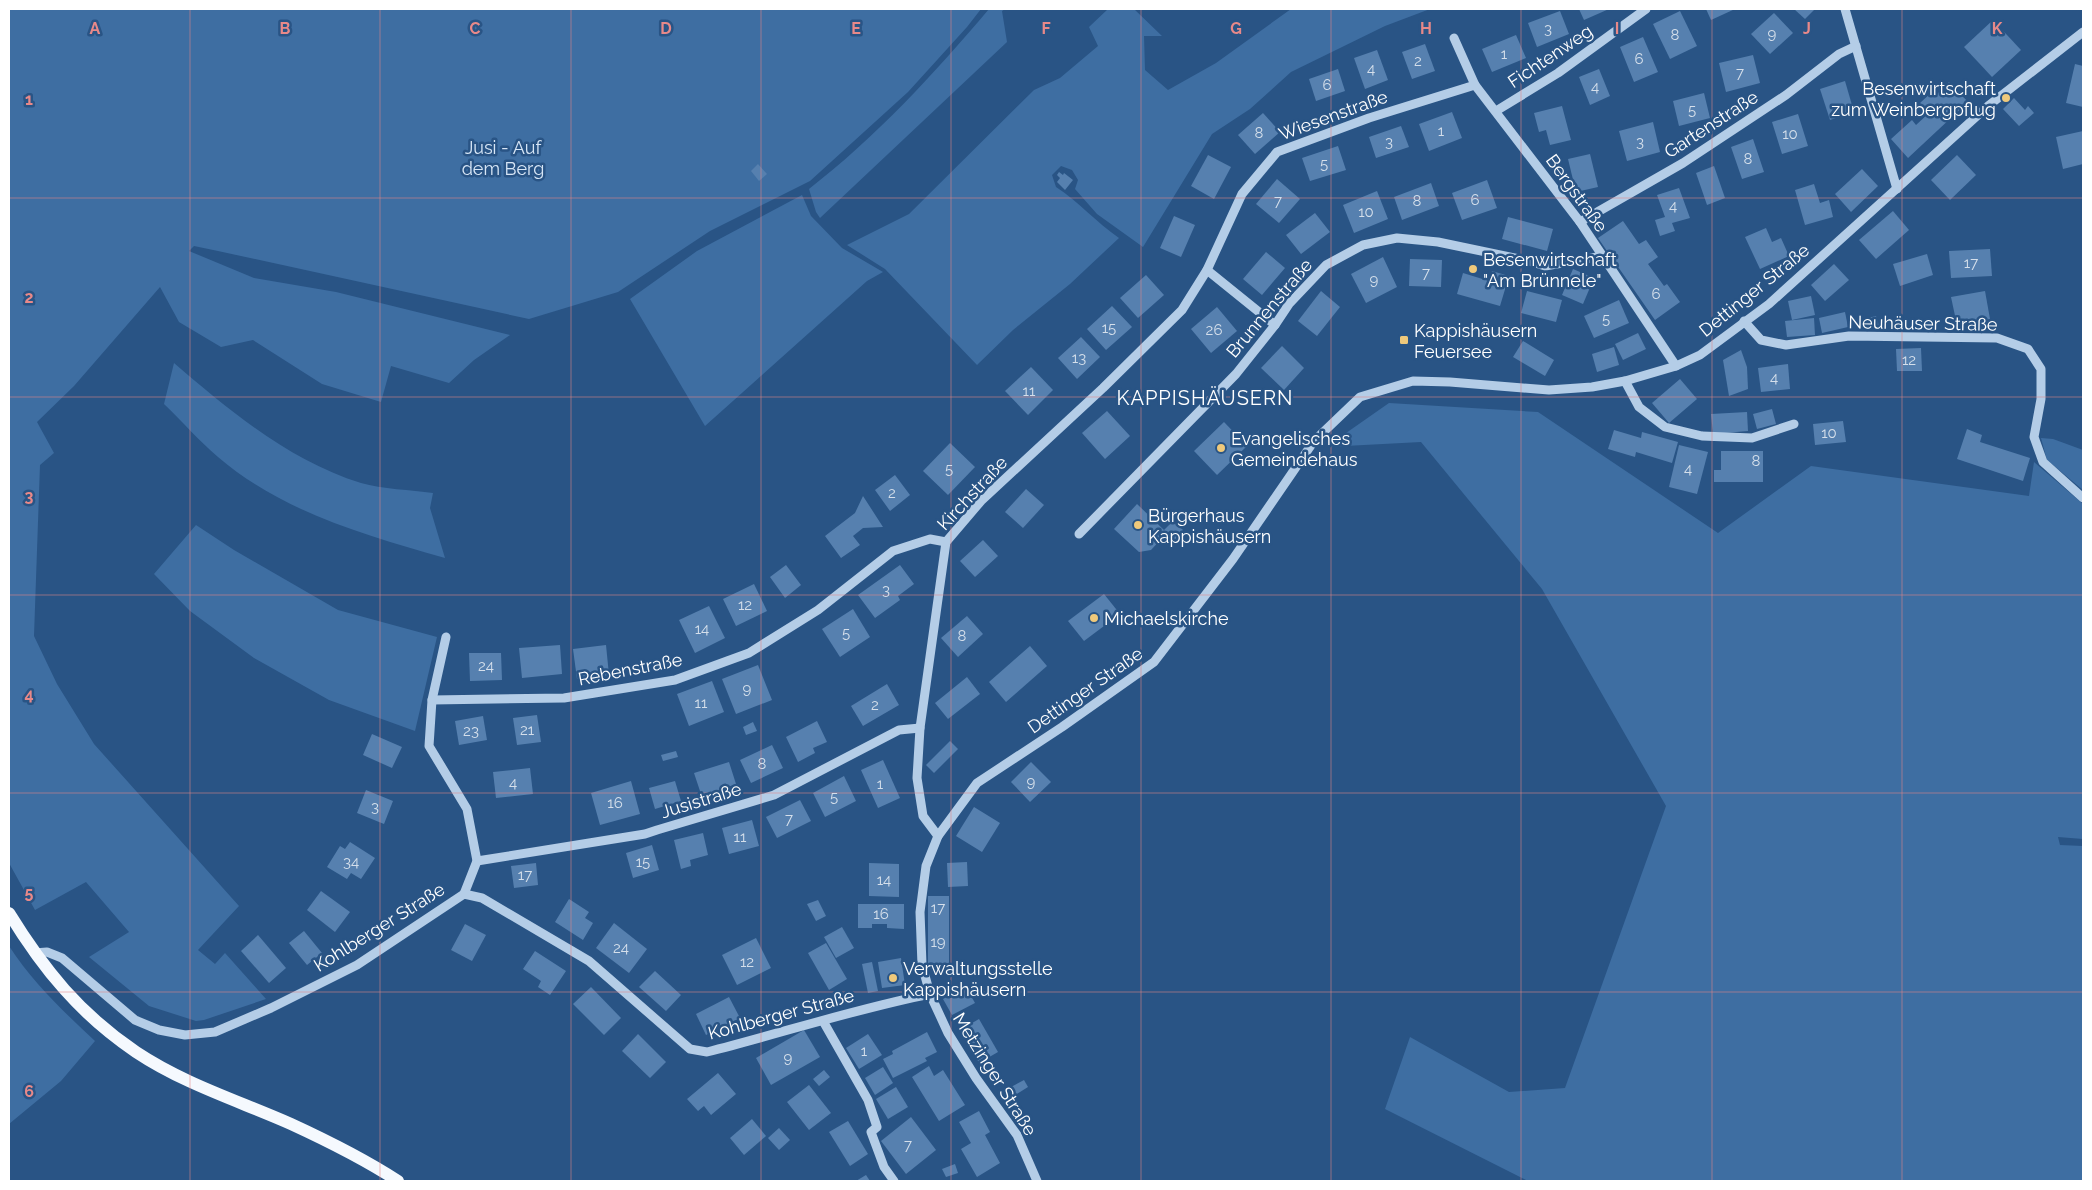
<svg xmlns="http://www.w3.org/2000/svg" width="2092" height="1190" font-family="Raleway,sans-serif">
	<rect width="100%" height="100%" fill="#295485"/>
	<g fill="#3e6ea2">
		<polygon points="9,9 981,9 967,27 908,92 810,181 710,231 618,292 529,319 218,251 194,246 189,251 254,278 336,292 510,335 474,360 449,383 391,366 381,402 322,384 253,340 221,347 179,322 160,287 74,386 37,422 54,453 40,465 34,636 57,684 94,744 239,906 198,950 215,964 225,953 266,999 204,1020 196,1021 149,1006 89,957 129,932 86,882 35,910 9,863"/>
		<path d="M 989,9 L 1005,9 L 1002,11 L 1007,42 L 820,218 L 816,212 L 809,189 C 876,137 934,74 989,9 Z"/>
		<path d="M 1108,9 L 1134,9 L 1162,36 L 1144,36 L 1145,70 L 1168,90 L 1216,63 L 1291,9 L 1430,9 L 1385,26 L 1291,72 L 1250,109 L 1212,134 L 1143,247 L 1097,214 L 1075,189 L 1078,180 L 1072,170 L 1061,166 L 1052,175 L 1056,187 C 1079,202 1096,222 1119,238 L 1070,284 L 1013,330 L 977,365 L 885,269 L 847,245 L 909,214 L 1034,90 L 1060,78 L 1098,46 L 1089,27 Z"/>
		<polygon points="802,195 811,216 842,248 883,272 867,281 705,426 630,299 697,251"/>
		<path d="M 174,363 C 230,411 290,461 361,483 C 382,489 411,490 433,493 L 430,508 L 445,558 C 365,535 282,512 218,457 C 199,441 182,421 164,404 Z"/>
		<polygon points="1389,403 1538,412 1718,533 1811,466 2029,496 2034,462 2083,504 2083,839 2058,837 2060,845 2083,846 2083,1181 1528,1181 1385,1109 1410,1037 1509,1092 1565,1088 1666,806 1542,589 1421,442 1326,447"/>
		<polygon points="2041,438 2053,439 2083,450 2083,490 2047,460"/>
		<polygon points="196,525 234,550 338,610 437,637 415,731 329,700 254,658 190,611 154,574"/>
		<path d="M 9,946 C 33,983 63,1011 95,1041 L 61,1081 L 9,1124 Z"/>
	</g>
	<g fill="#5680af">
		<polygon points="1579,9 1609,9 1584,20"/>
		<polygon points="1706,9 1735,9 1711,20"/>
		<polygon points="1794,9 1815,9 1805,19"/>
		<polygon points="1560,11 1569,34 1537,47 1528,23"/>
		<polygon points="1680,11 1697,46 1670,59 1653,24"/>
		<polygon points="1774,13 1793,33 1770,54 1751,34"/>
		<polygon points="1993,20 2021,50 1992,77 1964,47"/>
		<polygon points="1516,35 1526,58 1492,72 1482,49"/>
		<polygon points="1643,37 1658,72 1634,82 1620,47"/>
		<polygon points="1425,44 1435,71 1412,79 1402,52"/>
		<polygon points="1377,50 1388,80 1365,89 1354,58"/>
		<polygon points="1753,55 1760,83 1726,92 1719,63"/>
		<polygon points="2075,64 2083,66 2083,107 2066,103"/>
		<polygon points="1338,69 1345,91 1316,101 1309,79"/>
		<polygon points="1599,69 1610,96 1590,105 1579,77"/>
		<polygon points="1845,81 1854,112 1830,120 1820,89"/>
		<polygon points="1949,82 1968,102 1908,158 1891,139 1912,120 1916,125 1929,113 1920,103 1933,91 1936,95"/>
		<polygon points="1704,93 1710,118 1679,126 1673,101"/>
		<polygon points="2014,98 2025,110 2028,106 2034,113 2019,126 2003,109"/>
		<polygon points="1562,106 1571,140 1550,145 1546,130 1539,132 1534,113"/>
		<polygon points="1452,112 1462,138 1429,151 1419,124"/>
		<polygon points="1263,113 1280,132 1255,154 1238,135"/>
		<polygon points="1798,114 1808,146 1782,154 1772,122"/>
		<polygon points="1653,122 1660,152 1627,161 1619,131"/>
		<polygon points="1401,126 1409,147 1376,158 1369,137"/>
		<polygon points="2083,131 2083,164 2063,169 2056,137"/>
		<polygon points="1753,139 1764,172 1742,179 1731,147"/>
		<polygon points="1338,146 1346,170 1310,181 1302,158"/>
		<polygon points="1590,154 1598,187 1576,192 1568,159"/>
		<polygon points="1208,155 1231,167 1214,199 1191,186"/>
		<polygon points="1957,155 1976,175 1950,200 1931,180"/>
		<polygon points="758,164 767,174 759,181 751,171"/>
		<polygon points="1714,166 1725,198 1707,205 1696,173"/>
		<polygon points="1862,169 1878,186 1851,212 1835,194"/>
		<polygon points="1059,172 1063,175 1064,173 1073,180 1065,190 1057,182 1060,178 1057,175"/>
		<polygon points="1277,179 1300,199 1279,223 1256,204"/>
		<polygon points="1487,180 1497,208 1462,220 1452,193"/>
		<polygon points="1431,183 1439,206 1402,220 1394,197"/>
		<polygon points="1814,184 1820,203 1829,200 1833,217 1805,225 1795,190"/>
		<polygon points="1679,188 1690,218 1672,223 1675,231 1660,236 1655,220 1665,217 1657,195"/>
		<polygon points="1377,191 1388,219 1354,233 1343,205"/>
		<polygon points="1893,211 1909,230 1876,259 1859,240"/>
		<polygon points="1315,213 1330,232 1301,254 1286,235"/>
		<polygon points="1174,216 1195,225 1181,257 1160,248"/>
		<polygon points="1508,217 1553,229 1547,251 1502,239"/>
		<polygon points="1623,221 1639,244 1646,240 1658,257 1648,264 1664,286 1667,284 1680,302 1655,320 1598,238"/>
		<polygon points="1766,228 1772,242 1781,238 1789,256 1760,269 1745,237"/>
		<polygon points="1990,249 1992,276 1951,278 1949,251"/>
		<polygon points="1266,252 1285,268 1262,295 1243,279"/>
		<polygon points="1927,254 1933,275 1900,286 1893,264"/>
		<polygon points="1383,257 1397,287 1366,303 1351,274"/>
		<polygon points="1410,259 1442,260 1441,287 1409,286"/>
		<polygon points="1834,264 1849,280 1825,301 1811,285"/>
		<polygon points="1573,269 1594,278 1583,304 1562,295"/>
		<polygon points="1492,271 1509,276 1500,306 1457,294 1463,273 1489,281"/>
		<polygon points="1146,275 1164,295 1138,318 1120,298"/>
		<polygon points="1321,291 1340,307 1317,336 1298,321"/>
		<polygon points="1527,291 1562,300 1556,322 1521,313"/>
		<polygon points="1985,291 1990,319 1957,325 1951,297"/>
		<polygon points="1811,296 1815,315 1792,320 1788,301"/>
		<polygon points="1619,300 1629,323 1594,338 1584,316"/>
		<polygon points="1112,306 1132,327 1106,350 1087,329"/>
		<polygon points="1217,307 1237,331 1211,353 1191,329"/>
		<polygon points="1845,312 1848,327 1822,333 1819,318"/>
		<polygon points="1876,316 1879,325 1866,328 1864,319"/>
		<polygon points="1814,318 1815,335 1787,337 1785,321"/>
		<polygon points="1638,333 1646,349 1623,360 1615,344"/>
		<polygon points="1081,337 1100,357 1077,379 1058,358"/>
		<polygon points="1523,341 1554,360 1545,376 1513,357"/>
		<polygon points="1282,346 1304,368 1284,390 1261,368"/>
		<polygon points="1614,347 1619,365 1597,372 1592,354"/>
		<polygon points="1921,348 1922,371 1897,371 1896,349"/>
		<polygon points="1741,350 1747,367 1748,389 1729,396 1723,360"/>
		<polygon points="1788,364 1790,389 1761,392 1758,368"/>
		<polygon points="1031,367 1053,390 1028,415 1005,391"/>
		<polygon points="1680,379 1697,399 1669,423 1652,403"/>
		<polygon points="1772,409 1776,424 1757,429 1753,414"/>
		<polygon points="1107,411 1130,436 1105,459 1082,433"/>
		<polygon points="1747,412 1748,431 1713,434 1711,414"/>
		<polygon points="1843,421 1846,442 1815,445 1813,424"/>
		<polygon points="1224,422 1247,446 1217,475 1194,451"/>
		<polygon points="1967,429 1982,435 1980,442 2030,458 2023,481 1957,459"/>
		<polygon points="1614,430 1641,438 1642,432 1678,442 1672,463 1636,452 1635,457 1608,449"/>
		<polygon points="950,443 975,467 948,495 923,471"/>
		<polygon points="1679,445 1708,452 1697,494 1669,487"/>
		<polygon points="1721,451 1763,451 1763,482 1714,482 1714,470 1721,470"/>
		<polygon points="895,475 910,495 890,511 875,490"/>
		<polygon points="1026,489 1044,505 1023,528 1005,512"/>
		<polygon points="863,496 883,527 863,528 853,536 860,545 841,558 825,536 855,513"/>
		<polygon points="1137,504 1164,530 1173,521 1183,530 1172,543 1164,536 1151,550 1139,552 1114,529"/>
		<polygon points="983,540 998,556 975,577 960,561"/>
		<polygon points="786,565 801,585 785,598 770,577"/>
		<polygon points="900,565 914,584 898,596 900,600 875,618 858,595"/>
		<polygon points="754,584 767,611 736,626 723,599"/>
		<polygon points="1104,594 1120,614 1084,641 1068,621"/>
		<polygon points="709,606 725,638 695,653 679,620"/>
		<polygon points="853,609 870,637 840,657 822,629"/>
		<polygon points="967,616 983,634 958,657 941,638"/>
		<polygon points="560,645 562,674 522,678 519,648"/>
		<polygon points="606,645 609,675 577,679 573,649"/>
		<polygon points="1030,646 1047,666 1006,702 989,682"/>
		<polygon points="469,653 501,653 502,680 470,681"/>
		<polygon points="758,665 772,700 736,714 722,679"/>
		<polygon points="967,677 980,694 948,719 935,703"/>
		<polygon points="712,681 724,712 689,726 677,694"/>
		<polygon points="887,684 899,705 863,726 851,706"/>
		<polygon points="537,715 541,742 517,745 513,718"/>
		<polygon points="483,716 487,740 459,745 455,721"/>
		<polygon points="817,721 827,742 813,748 815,753 798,762 786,737"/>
		<polygon points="753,722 757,731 746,735 743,727"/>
		<polygon points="372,734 402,747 392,768 363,755"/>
		<polygon points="950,741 958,749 934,773 926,765"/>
		<polygon points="772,745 783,768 751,783 740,760"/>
		<polygon points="676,751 678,757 663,761 661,755"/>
		<polygon points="883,760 900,798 878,808 861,770"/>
		<polygon points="729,762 736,784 720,790 722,794 703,800 694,773"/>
		<polygon points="1031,762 1051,782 1030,802 1011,782"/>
		<polygon points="530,768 533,794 496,798 493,772"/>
		<polygon points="844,776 856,801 825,817 813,793"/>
		<polygon points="631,781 640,814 600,825 591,793"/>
		<polygon points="675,781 681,801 655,809 649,788"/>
		<polygon points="366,790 393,801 384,824 357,813"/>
		<polygon points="800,800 811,821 777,838 766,817"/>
		<polygon points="974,807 1000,823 982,852 956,836"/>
		<polygon points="752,820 759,846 729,854 722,828"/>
		<polygon points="703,833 708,855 690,860 691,866 681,869 674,840"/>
		<polygon points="350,842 375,858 361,879 351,873 347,879 327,867 340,846 345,849"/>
		<polygon points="652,845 659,870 633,878 626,853"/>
		<polygon points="967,862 968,886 948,887 947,863"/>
		<polygon points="536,863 538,885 514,888 511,866"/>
		<polygon points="869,863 899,864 899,897 869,896"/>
		<polygon points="321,891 350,912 335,932 307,910"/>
		<rect x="928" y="896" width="21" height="68"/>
		<polygon points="569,899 589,912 585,918 593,923 583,940 555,922"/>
		<polygon points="818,900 826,916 816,921 807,904"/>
		<polygon points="858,904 904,904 904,929 887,928 887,924 872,924 872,928 858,928"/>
		<polygon points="614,923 647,949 629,973 596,948"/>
		<polygon points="465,924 486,935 472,961 451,950"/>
		<polygon points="842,927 854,948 836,958 824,937"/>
		<polygon points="304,931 322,953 307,965 289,943"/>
		<polygon points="258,935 286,968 269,983 241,951"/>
		<polygon points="756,938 771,968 737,985 722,955"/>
		<polygon points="826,943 847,979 829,990 808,953"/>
		<polygon points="535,951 566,971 550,995 538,987 541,981 523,969"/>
		<polygon points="901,958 905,985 882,988 878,962"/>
		<polygon points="872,962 878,991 868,993 862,964"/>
		<polygon points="655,971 681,995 666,1011 639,987"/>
		<polygon points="591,987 621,1018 604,1035 573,1004"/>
		<polygon points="966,987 975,1003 952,1015 943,999"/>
		<polygon points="729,997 740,1018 706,1035 696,1014"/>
		<polygon points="979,1019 998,1052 979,1063 960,1030"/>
		<polygon points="804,1030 820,1057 771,1085 756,1058"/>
		<polygon points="927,1032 937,1052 925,1058 927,1061 893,1078 883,1059 893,1054 892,1051"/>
		<polygon points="638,1034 666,1062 650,1078 622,1051"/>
		<polygon points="868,1034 882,1055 859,1069 846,1048"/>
		<polygon points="929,1066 934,1076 943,1070 965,1105 939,1121 912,1077"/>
		<polygon points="883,1067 893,1083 875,1095 865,1078"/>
		<polygon points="824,1070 830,1077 819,1086 813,1079"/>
		<polygon points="718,1073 736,1094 711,1115 704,1106 698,1111 687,1099"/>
		<polygon points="1024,1080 1028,1087 1015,1095 1011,1087"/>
		<polygon points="809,1085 831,1113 809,1130 787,1102"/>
		<polygon points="896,1087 908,1107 888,1119 876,1099"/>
		<polygon points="979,1111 990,1132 985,1135 1000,1163 977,1177 961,1149 971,1143 959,1122"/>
		<polygon points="911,1117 936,1150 906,1174 881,1141"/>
		<polygon points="752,1119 766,1136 744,1155 730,1138"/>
		<polygon points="848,1121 868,1154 850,1166 829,1132"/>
		<polygon points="779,1128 790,1140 779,1150 768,1138"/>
		<polygon points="955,1164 958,1173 946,1177 942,1169"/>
		<polygon points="866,1175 870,1181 856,1181"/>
	</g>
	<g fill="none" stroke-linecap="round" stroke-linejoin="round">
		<g stroke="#b4cde7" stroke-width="9">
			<polyline points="1845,9 1897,189"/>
			<polyline points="1454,38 1475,85 1580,222 1676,366"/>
			<polyline points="1496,111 1558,73 1646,9"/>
			<polyline points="1580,222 1683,163 1786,95 1839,54 1856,46"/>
			<polyline points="1207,270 1275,325"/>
			<polyline points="1744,321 1761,340 1786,345 1849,336 1997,338 2028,349 2041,369 2041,399 2034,437 2043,462 2083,498"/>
			<polyline points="1625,381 1639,407 1665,427 1702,436 1752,438 1794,424"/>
			<polyline points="1079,534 1236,374 1275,325 1289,304 1326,265 1363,245 1397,238 1438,242 1529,261 1545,266 1603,256"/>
			<polyline points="446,637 432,700 429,746 467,809 477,861 464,894"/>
			<polyline points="432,700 564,698 675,680 749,653 818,610 893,551 930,539 946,542"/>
			<polyline points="938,836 923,816 917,778 920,728 946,542 981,501 1103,388 1182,310 1207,270 1242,194 1277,152 1369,118 1475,85"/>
			<polyline points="477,861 645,834 657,830 774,795 899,730 920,728"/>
			<path d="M 34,953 L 47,952 L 62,958 L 135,1020 L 159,1030 L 185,1035 L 215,1032 L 271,1008 L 357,965 L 464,894 L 482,898 L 589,961 L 690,1049 L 707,1052 C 782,1033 855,1009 930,994"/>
			<polyline points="823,1021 868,1100 877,1127 871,1132 884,1167 894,1181"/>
			<polyline points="1037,1181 1017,1135 976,1078 948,1033 930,994 922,965 920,912 926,866 938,836 977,783 1062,727 1154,662 1233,559 1314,441 1360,397 1413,381 1450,382 1549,390 1592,387 1625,381 1676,366 1700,355 1769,304 1988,106 2083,32"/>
		</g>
		<path stroke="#f5f9fe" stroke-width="12" d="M 9,913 C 44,970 80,1014 136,1052 C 184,1084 239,1101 291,1124 C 328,1141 364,1159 398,1181"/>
	</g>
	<path fill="none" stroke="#e88989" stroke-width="1" stroke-opacity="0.55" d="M 190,9 L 190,1181M 380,9 L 380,1181M 571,9 L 571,1181M 761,9 L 761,1181M 951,9 L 951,1181M 1141,9 L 1141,1181M 1331,9 L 1331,1181M 1521,9 L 1521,1181M 1712,9 L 1712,1181M 1902,9 L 1902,1181M 9,198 L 2083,198M 9,397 L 2083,397M 9,595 L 2083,595M 9,793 L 2083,793M 9,992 L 2083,992"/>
	<g fill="#efc97b" stroke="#295485" stroke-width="2">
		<circle cx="2006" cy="98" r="5"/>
		<circle cx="1473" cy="269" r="5"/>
		<rect x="1399" y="335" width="10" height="10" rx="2.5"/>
		<circle cx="1221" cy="448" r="5"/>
		<circle cx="1138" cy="525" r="5"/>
		<circle cx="1094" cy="618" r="5"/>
		<circle cx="893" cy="978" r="5"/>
	</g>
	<g text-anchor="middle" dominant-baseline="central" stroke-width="5" stroke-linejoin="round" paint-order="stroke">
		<g font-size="15" fill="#d5dfeb">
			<text x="1548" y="29">3</text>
			<text x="1772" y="34">9</text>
			<text x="1675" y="35">8</text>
			<text x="1504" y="54">1</text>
			<text x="1639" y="59">6</text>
			<text x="1418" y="61">2</text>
			<text x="1371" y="69">4</text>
			<text x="1740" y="73">7</text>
			<text x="1327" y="85">6</text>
			<text x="1595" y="87">4</text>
			<text x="1692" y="110">5</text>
			<text x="1441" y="131">1</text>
			<text x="1259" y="133">8</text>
			<text x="1790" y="134">10</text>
			<text x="1389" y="142">3</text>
			<text x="1640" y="142">3</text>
			<text x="1748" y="159">8</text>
			<text x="1324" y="164">5</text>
			<text x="1475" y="200">6</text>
			<text x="1278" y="201">7</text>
			<text x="1417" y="201">8</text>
			<text x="1673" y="206">4</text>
			<text x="1366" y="212">10</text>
			<text x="1971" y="263">17</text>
			<text x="1426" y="273">7</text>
			<text x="1374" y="280">9</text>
			<text x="1656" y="294">6</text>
			<text x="1606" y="319">5</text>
			<text x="1109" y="328">15</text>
			<text x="1214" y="330">26</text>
			<text x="1079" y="358">13</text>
			<text x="1909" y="360">12</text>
			<text x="1774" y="378">4</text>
			<text x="1029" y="391">11</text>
			<text x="1829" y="433">10</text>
			<text x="1756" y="461">8</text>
			<text x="949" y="469">5</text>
			<text x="1688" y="469">4</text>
			<text x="892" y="493">2</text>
			<text x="886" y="590">3</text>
			<text x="745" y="605">12</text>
			<text x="702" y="629">14</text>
			<text x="846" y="633">5</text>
			<text x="962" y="636">8</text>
			<text x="486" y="666">24</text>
			<text x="747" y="689">9</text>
			<text x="701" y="703">11</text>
			<text x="875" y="705">2</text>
			<text x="527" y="730">21</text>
			<text x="471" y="731">23</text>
			<text x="762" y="764">8</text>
			<text x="1031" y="782">9</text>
			<text x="513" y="783">4</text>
			<text x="880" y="784">1</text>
			<text x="834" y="797">5</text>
			<text x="615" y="803">16</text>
			<text x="375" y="807">3</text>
			<text x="789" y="819">7</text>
			<text x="740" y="837">11</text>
			<text x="351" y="862">34</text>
			<text x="643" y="862">15</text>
			<text x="525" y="875">17</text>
			<text x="884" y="880">14</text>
			<text x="938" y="908">17</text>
			<text x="881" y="914">16</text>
			<text x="938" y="942">19</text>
			<text x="621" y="948">24</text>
			<text x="747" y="962">12</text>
			<text x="864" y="1051">1</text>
			<text x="788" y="1058">9</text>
			<text x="908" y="1145">7</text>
		</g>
		<g font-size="18" fill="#fff" stroke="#295485">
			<text transform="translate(1550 56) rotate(-34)">Fichtenweg</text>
			<text transform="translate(1333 115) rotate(-20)">Wiesenstraße</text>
			<text transform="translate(1711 124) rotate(-33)">Gartenstraße</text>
			<text transform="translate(1577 193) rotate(54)">Bergstraße</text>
			<text transform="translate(1754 290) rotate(-39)">Dettinger Straße</text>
			<text transform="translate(1269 308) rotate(-50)">Brunnenstraße</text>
			<text transform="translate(1923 323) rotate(1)">Neuhäuser Straße</text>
			<text transform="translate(972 493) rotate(-47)">Kirchstraße</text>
			<text transform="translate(630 669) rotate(-11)">Rebenstraße</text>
			<text transform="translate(1085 690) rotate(-35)">Dettinger Straße</text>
			<text transform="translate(701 800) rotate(-17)">Jusistraße</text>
			<text transform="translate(379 927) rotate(-32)">Kohlberger Straße</text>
			<text transform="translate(781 1014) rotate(-15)">Kohlberger Straße</text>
			<text transform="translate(995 1074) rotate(58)">Metzinger Straße</text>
		</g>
		<g font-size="18" fill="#fff" stroke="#295485" text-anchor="start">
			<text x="1996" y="88" text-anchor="end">Besenwirtschaft<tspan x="1996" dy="21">zum Weinbergpflug</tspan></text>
			<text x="1483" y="259">Besenwirtschaft<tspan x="1483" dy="21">"Am Brünnele"</tspan></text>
			<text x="1414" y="330">Kappishäusern<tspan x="1414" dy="21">Feuersee</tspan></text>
			<text x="1231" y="438">Evangelisches<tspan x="1231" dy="21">Gemeindehaus</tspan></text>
			<text x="1148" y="515">Bürgerhaus<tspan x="1148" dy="21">Kappishäusern</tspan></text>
			<text x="1104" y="618">Michaelskirche</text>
			<text x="903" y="968">Verwaltungsstelle<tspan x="903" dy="21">Kappishäusern</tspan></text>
		</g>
		<g font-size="18" fill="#d7e6f6" stroke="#295485">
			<text x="503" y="147">Jusi - Auf<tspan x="503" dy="21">dem Berg</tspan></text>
		</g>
		<g font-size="20" letter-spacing="1" fill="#fff" stroke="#295485">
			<text x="1205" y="398">KAPPISHÄUSERN</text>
		</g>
	</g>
	<g font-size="16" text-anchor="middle" font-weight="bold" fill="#e88989" stroke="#295485" stroke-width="5" stroke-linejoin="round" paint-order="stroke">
		<text x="95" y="34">A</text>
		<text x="285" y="34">B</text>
		<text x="475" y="34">C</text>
		<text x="666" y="34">D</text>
		<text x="856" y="34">E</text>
		<text x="1046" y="34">F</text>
		<text x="1236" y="34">G</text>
		<text x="1426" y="34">H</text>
		<text x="1617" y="34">I</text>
		<text x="1807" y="34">J</text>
		<text x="1997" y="34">K</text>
		<text x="29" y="105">1</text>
		<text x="29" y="303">2</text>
		<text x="29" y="502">3</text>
		<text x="29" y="700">4</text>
		<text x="29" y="898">5</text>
		<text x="29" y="1097">6</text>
	</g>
	<rect width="2092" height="1190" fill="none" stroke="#ffffff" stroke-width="20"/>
</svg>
